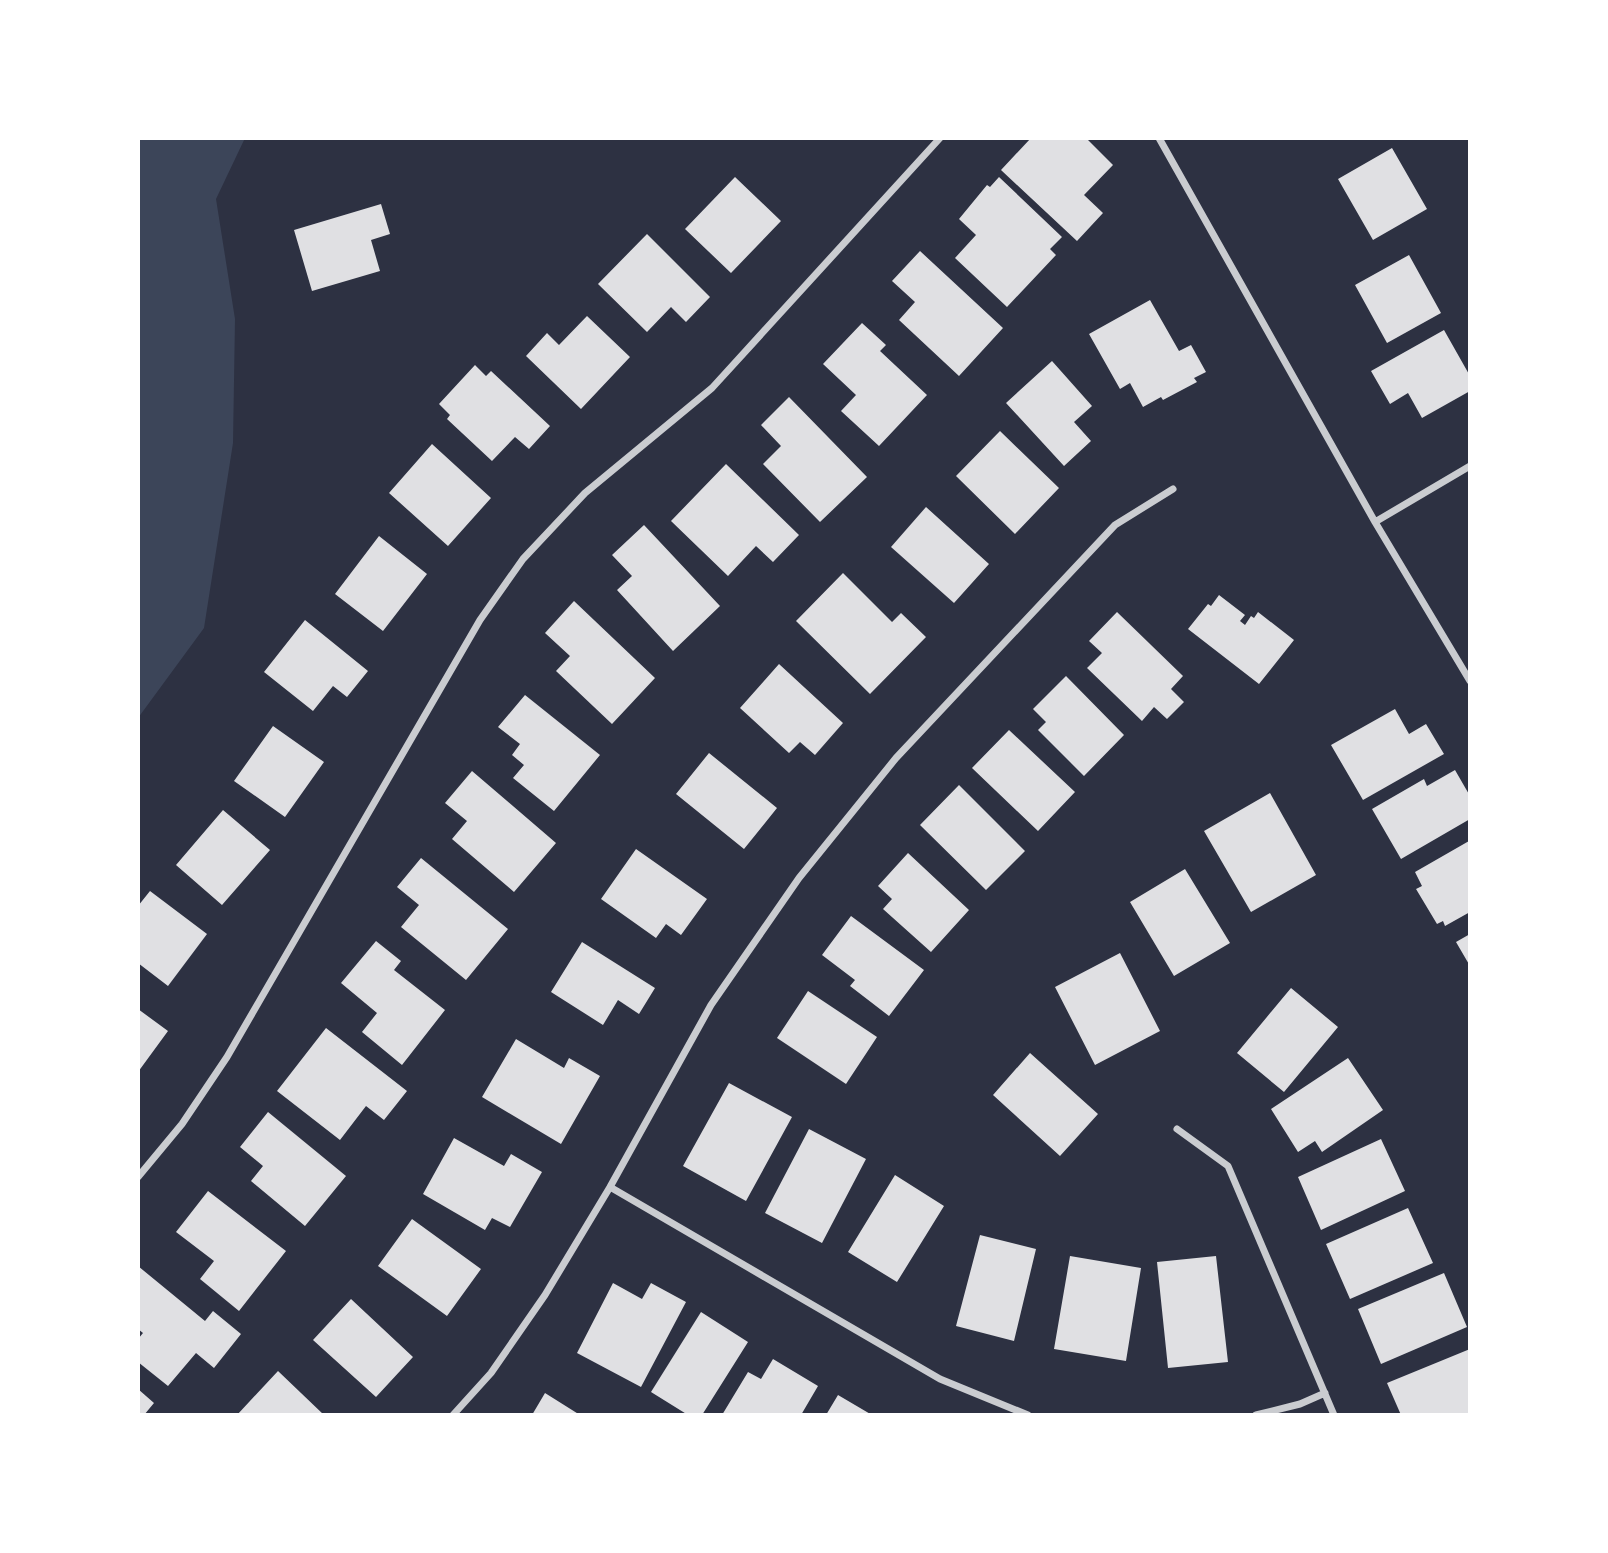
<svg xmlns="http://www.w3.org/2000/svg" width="1608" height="1553" font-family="Karla,sans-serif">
  <rect width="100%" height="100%" fill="#2d3142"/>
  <!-- green -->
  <path fill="#3c4559" d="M 138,138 L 245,138 L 216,199 L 235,319 L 233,443 L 204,628 L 138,718 Z"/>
  <!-- building -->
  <path fill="#e0e0e3" d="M 1031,138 L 1086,138 L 1113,165 L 1084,195 L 1103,213 L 1077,241 L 1001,170 Z
    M 1392,148 L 1427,209 L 1373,240 L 1338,179 Z
    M 735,177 L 781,221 L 731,273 L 685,229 Z
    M 999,177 L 1062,237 L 1050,249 L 1056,255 L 1007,307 L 955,258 L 976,235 L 959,219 L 987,185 L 990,187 Z
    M 381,204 L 390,234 L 371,240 L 380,271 L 312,291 L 294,230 Z
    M 647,234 L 710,297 L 686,322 L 671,307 L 647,332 L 598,284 Z
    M 920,251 L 1003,328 L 959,376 L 899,320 L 915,302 L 892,281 Z
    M 1409,255 L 1441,313 L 1387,343 L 1355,285 Z
    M 1150,300 L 1179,351 L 1191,345 L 1206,372 L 1194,378 L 1197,382 L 1163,400 L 1161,397 L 1143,407 L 1130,383 L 1120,389 L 1089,334 Z
    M 587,316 L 630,357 L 581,409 L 526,356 L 547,333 L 559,345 Z
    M 862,323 L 886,345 L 880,351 L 927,395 L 879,446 L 841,411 L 856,395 L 823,364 Z
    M 1444,330 L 1470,376 L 1470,391 L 1422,418 L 1408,393 L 1390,404 L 1371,371 Z
    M 1052,361 L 1092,406 L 1074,422 L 1091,441 L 1064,466 L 1006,403 Z
    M 475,365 L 486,376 L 491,371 L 550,426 L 529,449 L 515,437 L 492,461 L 447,419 L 450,415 L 439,404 Z
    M 789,397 L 867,477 L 820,522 L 763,464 L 781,446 L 761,425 Z
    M 1000,431 L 1059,488 L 1015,534 L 956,476 Z
    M 432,444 L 491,498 L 448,546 L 389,493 Z
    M 726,464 L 799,535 L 773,562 L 756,546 L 728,576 L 671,521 Z
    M 926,507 L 989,564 L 954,603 L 891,547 Z
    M 644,525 L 720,606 L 673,651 L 617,590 L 632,576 L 612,555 Z
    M 379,536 L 427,574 L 383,631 L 335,594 Z
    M 843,573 L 892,622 L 901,613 L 926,637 L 870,694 L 796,621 Z
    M 1219,595 L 1245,615 L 1240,621 L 1245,625 L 1251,616 L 1254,618 L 1258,612 L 1294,640 L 1259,684 L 1188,629 L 1208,604 L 1211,606 Z
    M 574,601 L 655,678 L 612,724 L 556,671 L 570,656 L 545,633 Z
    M 1117,612 L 1183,676 L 1171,689 L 1184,702 L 1167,719 L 1154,707 L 1142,721 L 1087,668 L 1102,653 L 1089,641 Z
    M 305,620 L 368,671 L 347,697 L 333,686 L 313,711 L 264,672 Z
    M 779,664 L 843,723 L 815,755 L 800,742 L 789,753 L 740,708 Z
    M 1066,676 L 1124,735 L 1084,776 L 1038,730 L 1046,722 L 1033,709 Z
    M 525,695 L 600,755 L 554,811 L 513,778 L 524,765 L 512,755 L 520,744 L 498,727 Z
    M 1395,709 L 1409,734 L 1426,724 L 1444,754 L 1363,800 L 1331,745 Z
    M 273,726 L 324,762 L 285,817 L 234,781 Z
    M 1009,730 L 1075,792 L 1038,831 L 972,768 Z
    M 709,753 L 777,808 L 744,849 L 676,794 Z
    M 1455,770 L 1470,796 L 1470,819 L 1401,859 L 1372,809 L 1424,779 L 1427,786 Z
    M 472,771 L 556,843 L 514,892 L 452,839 L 467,821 L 445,803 Z
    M 959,785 L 1025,851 L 986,890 L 920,825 Z
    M 1270,793 L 1316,875 L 1251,912 L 1204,831 Z
    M 223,810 L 270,850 L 222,905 L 176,865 Z
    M 1469,841 L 1470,912 L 1445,926 L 1443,921 L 1437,924 L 1416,889 L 1422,886 L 1415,872 Z
    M 636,849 L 707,899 L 681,935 L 666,924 L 656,938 L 601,899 Z
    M 908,853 L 969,910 L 931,952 L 883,909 L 892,899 L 878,886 Z
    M 421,858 L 508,929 L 466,980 L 401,927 L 419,905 L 397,887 Z
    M 1185,869 L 1230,943 L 1174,976 L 1130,902 Z
    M 150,891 L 207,934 L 168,986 L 138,963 L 138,906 Z
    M 851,916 L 924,970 L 889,1016 L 850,986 L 855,980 L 822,955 Z
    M 1470,934 L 1470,966 L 1456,942 Z
    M 376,941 L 401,961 L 394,970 L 445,1010 L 402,1065 L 362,1032 L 377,1013 L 341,983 Z
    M 582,942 L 655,988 L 639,1014 L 618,1000 L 603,1025 L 551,992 Z
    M 1120,953 L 1160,1031 L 1095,1065 L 1055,987 Z
    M 1291,988 L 1338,1027 L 1284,1092 L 1237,1053 Z
    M 808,991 L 877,1037 L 846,1084 L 777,1038 Z
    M 138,1009 L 168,1031 L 138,1072 Z
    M 326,1028 L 407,1091 L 384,1120 L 366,1106 L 340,1140 L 277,1091 Z
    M 516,1039 L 564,1068 L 569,1058 L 600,1076 L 561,1144 L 482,1097 Z
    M 1030,1053 L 1098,1114 L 1060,1156 L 993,1095 Z
    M 1348,1058 L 1383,1110 L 1322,1152 L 1315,1141 L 1298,1152 L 1271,1109 Z
    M 729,1083 L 792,1117 L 746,1201 L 683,1166 Z
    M 268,1112 L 346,1176 L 305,1226 L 251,1181 L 263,1166 L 240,1147 Z
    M 809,1129 L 866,1159 L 822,1243 L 765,1213 Z
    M 454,1138 L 504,1166 L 511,1154 L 542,1172 L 510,1227 L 492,1218 L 485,1230 L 423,1194 Z
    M 1381,1139 L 1405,1191 L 1321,1230 L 1298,1177 Z
    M 895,1175 L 944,1206 L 897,1282 L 848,1252 Z
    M 208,1191 L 286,1251 L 239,1311 L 200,1279 L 214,1261 L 176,1232 Z
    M 1408,1208 L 1433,1263 L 1350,1299 L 1326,1244 Z
    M 412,1219 L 481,1269 L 447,1316 L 378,1266 Z
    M 980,1235 L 1036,1249 L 1014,1341 L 956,1326 Z
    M 1070,1256 L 1141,1268 L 1126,1361 L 1054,1349 Z
    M 1216,1256 L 1228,1362 L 1168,1368 L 1157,1262 Z
    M 138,1266 L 205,1321 L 213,1311 L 241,1334 L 214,1368 L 196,1353 L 168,1386 L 138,1362 L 138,1339 L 143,1333 L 138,1329 Z
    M 1444,1273 L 1467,1327 L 1381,1364 L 1358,1309 Z
    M 613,1283 L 642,1299 L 651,1283 L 686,1302 L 641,1387 L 577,1353 Z
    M 351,1299 L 413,1357 L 376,1397 L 313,1340 Z
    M 701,1312 L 748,1342 L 702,1415 L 688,1415 L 651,1392 Z
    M 1470,1349 L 1470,1415 L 1401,1415 L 1387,1383 Z
    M 773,1359 L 818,1386 L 801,1415 L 722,1415 L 748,1372 L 761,1379 Z
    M 278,1371 L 324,1415 L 237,1415 Z
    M 138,1389 L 154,1403 L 144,1415 L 138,1415 Z
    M 545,1393 L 580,1415 L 532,1415 Z
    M 838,1395 L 872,1415 L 826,1415 Z"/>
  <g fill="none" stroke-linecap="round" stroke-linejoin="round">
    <!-- minor -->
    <path stroke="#caccd0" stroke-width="7" d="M 1159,138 L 1375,522 L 1470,681
      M 1375,522 L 1470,466
      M 1177,1129 L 1228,1166 L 1334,1415
      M 138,1177 L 182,1124 L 227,1057 L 480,620 L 523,559 L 585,493 L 712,388 L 940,138
      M 610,1187 L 940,1379 L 1028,1415
      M 453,1415 L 491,1373 L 545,1295 L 610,1187 L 711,1005 L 799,878 L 896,758 L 1115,525 L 1173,489
      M 1256,1415 L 1300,1404 L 1325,1393"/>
  </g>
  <!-- border -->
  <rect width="1608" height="1553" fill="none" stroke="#ffffff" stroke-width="280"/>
</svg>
